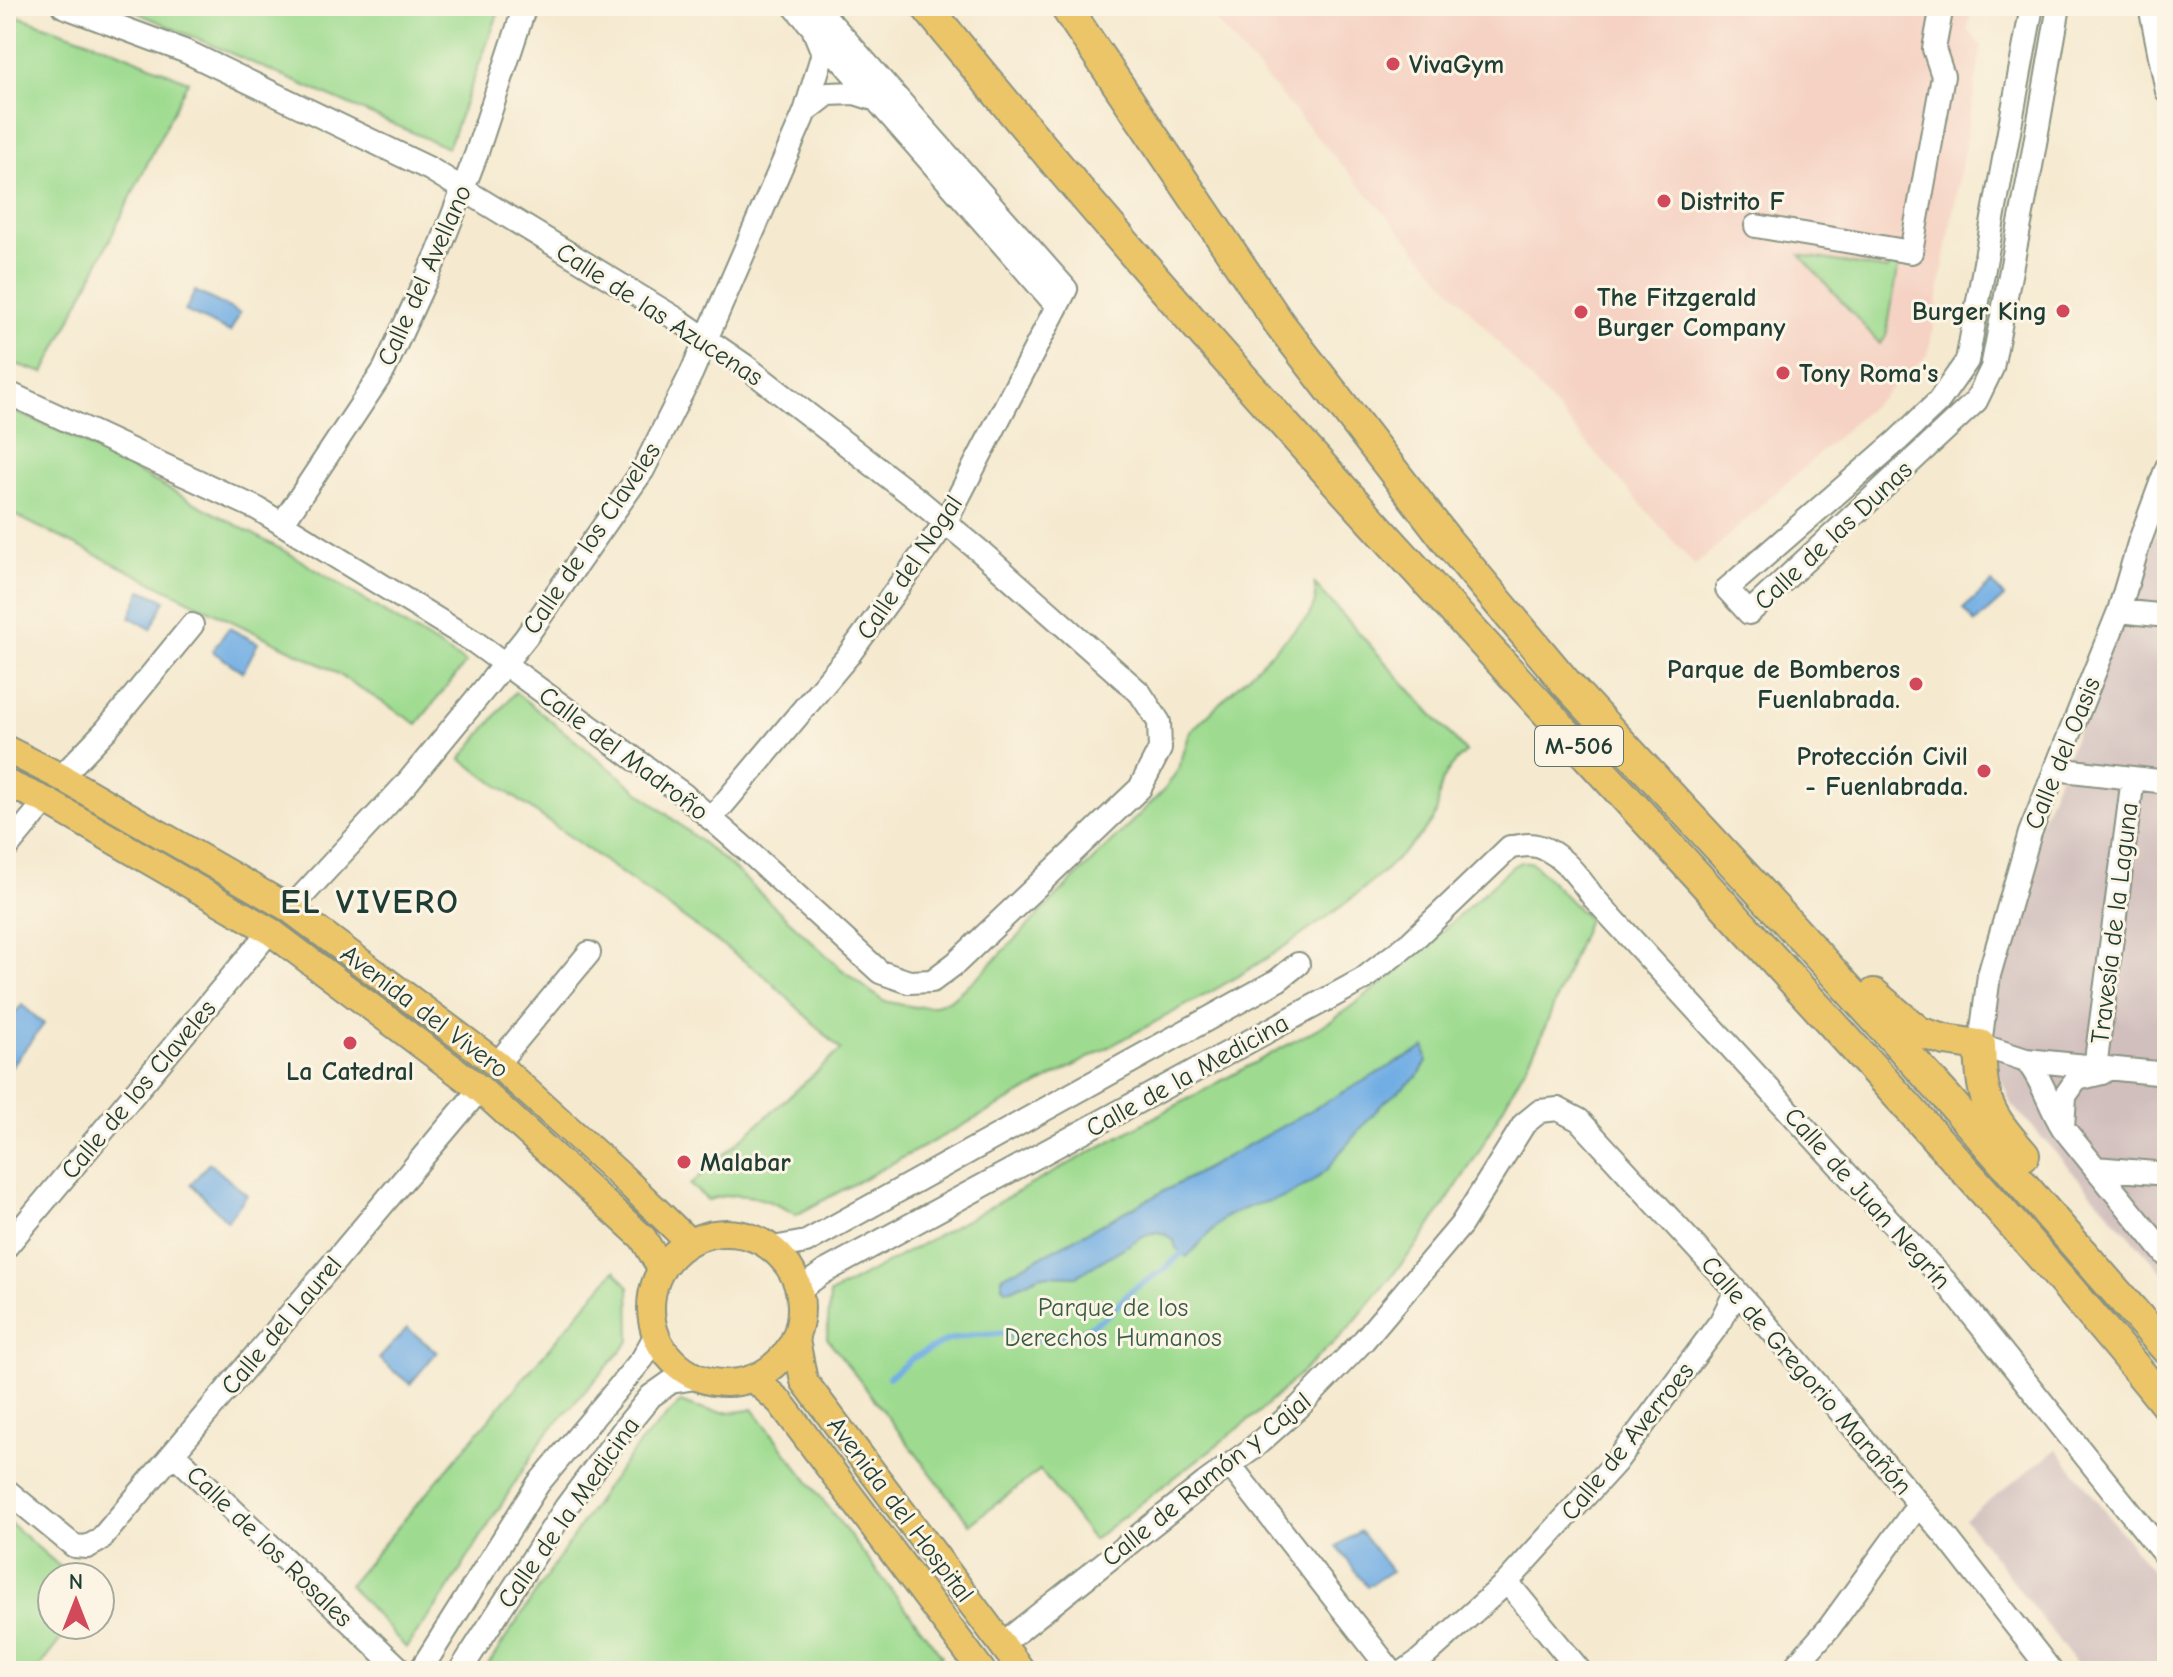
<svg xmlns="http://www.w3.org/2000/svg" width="2173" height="1677" font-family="'Comic Neue',sans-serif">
  <rect width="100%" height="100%" fill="#fcf5e5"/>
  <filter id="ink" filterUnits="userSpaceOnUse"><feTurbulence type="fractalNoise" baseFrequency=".0125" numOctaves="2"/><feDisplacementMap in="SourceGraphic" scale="16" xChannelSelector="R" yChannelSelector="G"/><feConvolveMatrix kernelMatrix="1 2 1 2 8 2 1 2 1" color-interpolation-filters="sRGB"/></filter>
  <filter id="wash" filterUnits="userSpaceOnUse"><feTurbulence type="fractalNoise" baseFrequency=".006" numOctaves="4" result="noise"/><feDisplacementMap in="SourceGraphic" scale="32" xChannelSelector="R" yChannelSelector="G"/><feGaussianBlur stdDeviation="1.8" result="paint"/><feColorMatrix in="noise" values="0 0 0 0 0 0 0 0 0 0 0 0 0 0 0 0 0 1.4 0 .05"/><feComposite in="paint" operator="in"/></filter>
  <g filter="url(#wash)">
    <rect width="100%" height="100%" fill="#f5e9cf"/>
    <!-- built -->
    <path fill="#f5d2c3" d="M 1202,6 L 1972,6 L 1968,30 L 1982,47 L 1928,355 L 1695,566 Z"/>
    <!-- industrial -->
    <path fill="#d1bfbd" d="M 2167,504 L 2167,1277 L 2011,1103 L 1969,1003 Z
      M 2057,1449 L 2167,1591 L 2167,1671 L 2082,1671 L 1965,1519 Z"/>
    <!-- green -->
    <path fill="#9edb90" stroke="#5e8c62" stroke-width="2" d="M 122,6 L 501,6 L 448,148 Z
      M 6,12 L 110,48 L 188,81 L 44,373 L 6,361 Z
      M 1800,255 L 1888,270 L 1891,258 L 1896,259 L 1899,263 L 1886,337 L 1880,344 Z
      M 6,408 L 63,432 L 292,555 L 466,663 L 417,724 L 328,668 L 6,511 Z
      M 1314,583 L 1466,752 C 1457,760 1448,769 1443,780 C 1436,796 1441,812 1429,826 C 1367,895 1291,945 1211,992 L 796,1215 C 768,1198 740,1189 708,1200 L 690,1185 L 841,1050 L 765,976 L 461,759 L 515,692 L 731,866 L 840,968 L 883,1001 L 915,1007 L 932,1006 L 950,1000 L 981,974 L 1072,881 L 1165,789 L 1179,768 L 1190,732 L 1309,616 C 1315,604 1318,596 1314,583 Z
      M 1521,862 L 1529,862 L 1535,865 L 1588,919 L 1540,1040 L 1477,1155 L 1422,1239 L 1349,1328 L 1257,1414 L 1093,1540 L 1040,1470 L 970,1524 L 827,1338 L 830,1294 L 1333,1020 L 1397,972 L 1513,866 Z
      M 615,1270 L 629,1287 L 630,1341 L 543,1438 L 444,1596 L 406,1648 L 349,1585 Z
      M 681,1402 C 702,1412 731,1415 753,1409 L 942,1656 L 922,1671 L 484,1671 L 606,1487 L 641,1442 Z
      M 6,1520 L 72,1577 L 52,1577 L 52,1625 L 72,1625 L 36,1671 L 6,1671 Z"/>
    <!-- water -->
    <path fill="#72aee4" stroke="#48768c" stroke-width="2" d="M 195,291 L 240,313 L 230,332 L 185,311 Z
      M 1992,583 L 2004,597 L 1975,623 L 1963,609 Z
      M 141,590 L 165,600 L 151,629 L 130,617 Z
      M 229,628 L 258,643 L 243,672 L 212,651 Z
      M 22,1005 L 44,1024 L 11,1067 L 6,1063 L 6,1023 Z
      M 1425,1047 L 1427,1062 L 1418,1076 L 1381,1105 L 1337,1156 L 1328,1169 L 1309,1184 L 1285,1197 L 1251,1206 L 1225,1217 L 1187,1257 L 1176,1248 L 1174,1241 L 1167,1235 L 1158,1232 L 1145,1235 L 1077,1276 L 1041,1275 L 1012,1289 L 1005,1289 L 1002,1286 L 1002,1277 L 1196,1174 Z
      M 209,1163 L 247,1195 L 227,1221 L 191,1184 Z
      M 407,1328 L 437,1352 L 410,1384 L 379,1359 Z
      M 1360,1531 L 1391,1571 L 1367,1587 L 1337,1546 Z"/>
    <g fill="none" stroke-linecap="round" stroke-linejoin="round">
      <!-- stream -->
      <path stroke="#72aee4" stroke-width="6" d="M 889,1377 L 913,1358 L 948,1340 L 973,1335 L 998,1333 L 1033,1340 L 1080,1333 L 1108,1315 L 1132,1290 L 1165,1269 L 1182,1253"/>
    </g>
  </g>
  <g filter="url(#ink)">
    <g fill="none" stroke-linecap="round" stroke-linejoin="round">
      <!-- minor casing -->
      <g stroke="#8a9382" stroke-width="26">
        <path id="minor" d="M 794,6 L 1057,306
          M 2032,6 L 1967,361 L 1938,402 L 1898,440 L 1727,589 L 1749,613 L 1976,401 L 1992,368 L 2030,172 L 2059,6
          M 2150,6 L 2167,91
          M 814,31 L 823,53 L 805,112 L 828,94 L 855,93 L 877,100
          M 1756,226 L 1911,252 L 1943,76 L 1934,49 L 1942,6
          M 6,392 L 258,509 L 476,643 L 684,795 L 748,851 L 880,972 L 909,982 L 932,981 L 956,963 L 1140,788 L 1160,749 L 1159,722 L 1140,693 L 981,552 L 917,499 L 744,365 L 680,321 L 430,169 L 187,52 L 63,6
          M 2167,467 L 2139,543 L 2119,611 L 2030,833 L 1989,975 L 1980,1045 L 2026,1060 L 2167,1074
          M 282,524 L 384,370 L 438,253 L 451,220 L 476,155 L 525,6
          M 2119,611 L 2167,616
          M 2055,769 L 2167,782
          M 61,777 L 107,729 L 192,625
          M 711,819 L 848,656 L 945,523 L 1066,289 L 816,6
          M 6,849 L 46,801
          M 290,909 L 407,783 L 486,687 L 526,637 L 643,470 L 691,374 L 805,112
          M 2026,1060 C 2043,1080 2049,1106 2063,1128 L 2167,1256
          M 497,1064 L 589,953
          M 2095,1068 L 2133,778
          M 2063,1128 L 2065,1096 L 2077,1079 L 2102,1073
          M 2095,1168 L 2167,1174
          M 6,1247 L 270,931
          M 773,1248 L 806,1242 L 1278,980 L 1298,964
          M 800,1289 L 824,1272 L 1362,980 L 1411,942 L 1510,847 C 1516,847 1523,845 1529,845 C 1557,846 1578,876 1593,897 L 1945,1281 L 2167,1558
          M 174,1454 L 402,1671
          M 1230,1465 L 1391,1671
          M 6,1490 L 74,1546 L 87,1547 L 100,1540 L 480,1089
          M 1507,1582 L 1580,1671
          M 1002,1644 L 1205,1483 L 1252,1449 L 1299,1407 L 1364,1340 L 1461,1225 L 1524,1124 L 1540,1111 L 1558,1109 L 1579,1120 L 1760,1317 L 1945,1535 L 2051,1671
          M 420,1671 L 538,1484 L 643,1358 L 655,1336
          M 460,1671 L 566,1507 L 624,1429 L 651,1396 L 671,1382 L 695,1378
          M 1405,1671 L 1419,1661 L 1507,1582 L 1616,1462 L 1721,1321 L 1736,1291
          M 1791,1671 L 1829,1628 L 1919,1504"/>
      </g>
      <!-- major casing -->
      <g stroke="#8a9382" stroke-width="30">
        <path id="major" d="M 6,749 L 61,777 L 290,909 L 497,1064 L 623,1178 L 689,1242
          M 6,783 L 46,801 L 270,931 L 480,1089 L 643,1238 L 661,1268
          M651 1308a75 75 0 1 1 150 0a75 75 0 1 1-150 0Z
          M 796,1340 L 804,1381 L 1022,1671
          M 754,1379 L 780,1402 L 982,1671"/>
      </g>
      <!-- highway casing -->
      <g stroke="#8a9382" stroke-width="34">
        <path id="highway" d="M 926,6 C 1188,331 1476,633 1757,941 C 1896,1094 2037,1245 2167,1406
          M 1065,6 L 1279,323 L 1448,542 L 1566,683 L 1781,915 L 1948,1099 L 2167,1350
          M 1874,994 L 1919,1032 L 1945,1040 L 1980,1045 C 1982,1101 1986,1112 2024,1155"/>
      </g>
      <!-- minor -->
      <use href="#minor" stroke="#fff" stroke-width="22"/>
      <!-- major -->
      <use href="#major" stroke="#edc569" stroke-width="26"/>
      <!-- highway -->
      <use href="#highway" stroke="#edc569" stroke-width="30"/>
    </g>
  </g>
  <!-- markers -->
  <g fill="#d1495b" stroke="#fcf5e5" stroke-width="3">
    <circle cx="1393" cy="64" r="8"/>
    <circle cx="1664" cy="201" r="8"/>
    <circle cx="2063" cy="311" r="8"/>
    <circle cx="1581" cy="312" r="8"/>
    <circle cx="1783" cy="373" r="8"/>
    <circle cx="1916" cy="684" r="8"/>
    <circle cx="1984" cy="771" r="8"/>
    <circle cx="350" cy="1043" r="8"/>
    <circle cx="684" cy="1162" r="8"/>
  </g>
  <g text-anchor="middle" stroke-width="6" stroke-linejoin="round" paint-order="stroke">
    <!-- shield labels -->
    <rect fill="#fcf5e5" stroke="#617469" stroke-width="2" x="1535" y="726" width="88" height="40" rx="6"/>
    <g font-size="24" font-weight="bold" fill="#1f3d34">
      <text x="1579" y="754">M-506</text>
    </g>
    <!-- poi labels -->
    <g font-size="26" font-weight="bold" fill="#1f3d34" stroke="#fcf5e5" text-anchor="start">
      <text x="1409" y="73">VivaGym</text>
      <text x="1680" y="210">Distrito F</text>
      <text x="1597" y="306">The Fitzgerald<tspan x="1597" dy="30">Burger Company</tspan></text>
      <text x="2047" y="320" text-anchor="end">Burger King</text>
      <text x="1799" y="382">Tony Roma's</text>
      <text x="1900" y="678" text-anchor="end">Parque de Bomberos<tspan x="1900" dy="30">Fuenlabrada.</tspan></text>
      <text x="1968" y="765" text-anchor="end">Protección Civil<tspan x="1968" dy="30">- Fuenlabrada.</tspan></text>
      <text x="350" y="1080" text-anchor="middle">La Catedral</text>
      <text x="700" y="1171">Malabar</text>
    </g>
    <!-- street labels -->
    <g font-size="26" fill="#1f3d34" stroke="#fcf5e5">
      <text transform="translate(424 275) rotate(-66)" y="9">Calle del Avellano</text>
      <text transform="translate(660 314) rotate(33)" y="9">Calle de las Azucenas</text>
      <text transform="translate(1833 535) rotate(-43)" y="9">Calle de las Dunas</text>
      <text transform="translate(591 538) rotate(-56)" y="9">Calle de los Claveles</text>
      <text transform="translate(909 567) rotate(-56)" y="9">Calle del Nogal</text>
      <text transform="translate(624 753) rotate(37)" y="9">Calle del Madroño</text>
      <text transform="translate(2062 753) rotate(-68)" y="9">Calle del Oasis</text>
      <text transform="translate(2114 923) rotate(-83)" y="9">Travesía de la Laguna</text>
      <text transform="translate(425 1011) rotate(37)" y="9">Avenida del Vivero</text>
      <text transform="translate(1187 1075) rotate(-29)" y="9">Calle de la Medicina</text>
      <text transform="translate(138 1089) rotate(-50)" y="9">Calle de los Claveles</text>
      <text transform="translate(1868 1198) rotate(48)" y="9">Calle de Juan Negrín</text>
      <text transform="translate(281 1325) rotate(-50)" y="9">Calle del Laurel</text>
      <text transform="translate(1807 1375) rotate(49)" y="9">Calle de Gregorio Marañón</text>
      <text transform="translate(1627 1441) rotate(-51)" y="9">Calle de Averroes</text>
      <text transform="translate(1206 1479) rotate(-39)" y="9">Calle de Ramón y Cajal</text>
      <text transform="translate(901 1509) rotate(53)" y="9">Avenida del Hospital</text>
      <text transform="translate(568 1512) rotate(-55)" y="9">Calle de la Medicina</text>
      <text transform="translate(270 1546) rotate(44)" y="9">Calle de los Rosales</text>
    </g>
    <!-- park labels -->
    <g font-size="26" fill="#385d46" stroke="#fcf5e5">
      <text x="1113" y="1316">Parque de los<tspan x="1113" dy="30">Derechos Humanos</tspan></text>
    </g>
    <!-- district labels -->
    <g font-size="34" font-weight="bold" letter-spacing="2" fill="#1f3d34" stroke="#fcf5e5">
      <text x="370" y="913">EL VIVERO</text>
    </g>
  </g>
  <!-- margin -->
  <rect width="2173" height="1677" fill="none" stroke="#fcf5e5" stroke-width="32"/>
  <!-- north arrow -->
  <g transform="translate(76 1601)"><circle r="38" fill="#fcf5e5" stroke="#a4ab9e" stroke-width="2"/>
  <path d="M0-6L14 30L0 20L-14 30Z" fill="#d1495b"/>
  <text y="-12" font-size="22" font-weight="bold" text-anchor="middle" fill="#1f3d34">N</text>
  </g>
</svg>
